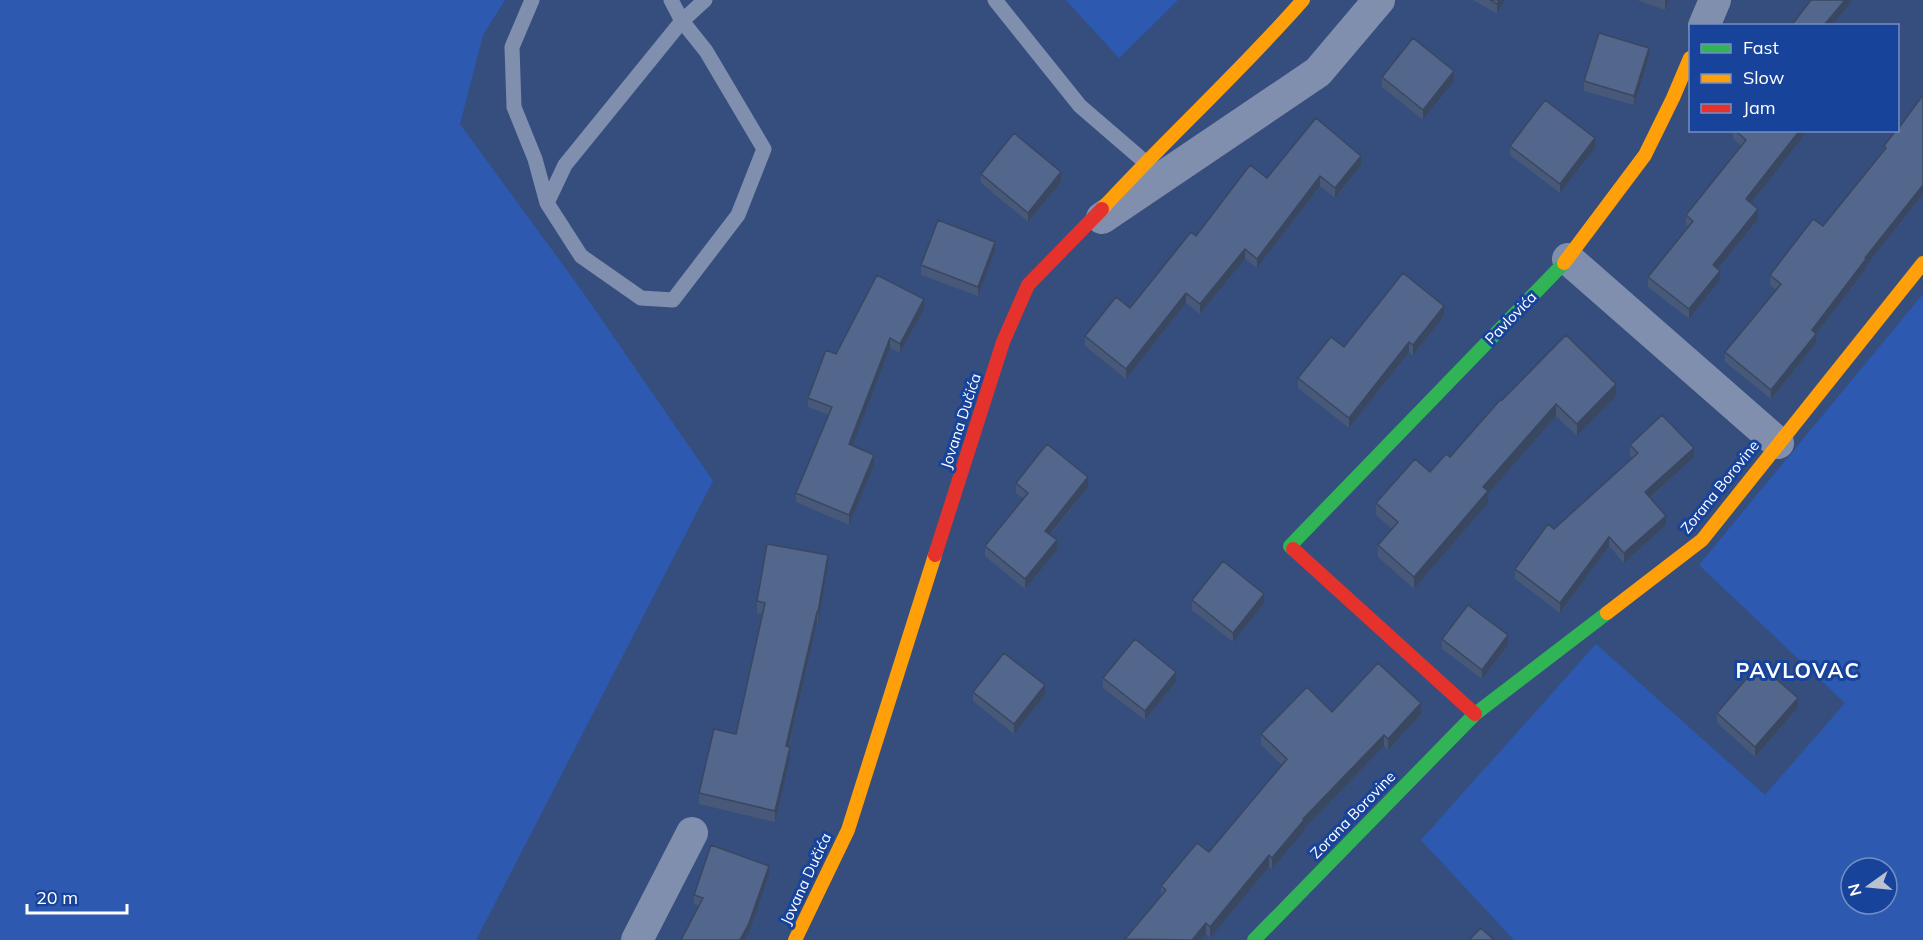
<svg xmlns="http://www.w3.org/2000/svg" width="1923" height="940" font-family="Mulish,sans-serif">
  <rect width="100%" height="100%" fill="#364e7d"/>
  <!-- green -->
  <path fill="#2d5ab0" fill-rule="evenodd" d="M 0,0 L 505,0 L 483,35 L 460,124 L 582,291 L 713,481 L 476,940 L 0,940 Z
    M 1066,0 L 1178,0 L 1119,58 Z
    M 1923,294 L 1923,940 L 1514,940 L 1421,840 L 1596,644 L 1765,795 L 1845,703 L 1699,565 ZM 1851,868 L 1887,868 L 1887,904 L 1851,904 Z"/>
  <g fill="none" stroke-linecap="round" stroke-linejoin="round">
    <!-- lane -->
    <path stroke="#818faf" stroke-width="15" d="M 532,0 L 512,47 L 514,107 L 535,159 L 547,203
      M 671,0 L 682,21 L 706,51 L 764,149 L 738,215 L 673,300 L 641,298 L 581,256 L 547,203 L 565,165 L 682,21 L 705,0
      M 995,0 L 1080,106 L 1145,162"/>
    <!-- street -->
    <path stroke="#818faf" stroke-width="32" d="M 1704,26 L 1715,0
      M 1102,218 L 1318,72 L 1379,0
      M 1568,259 L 1778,443
      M 637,940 L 692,833"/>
    <!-- fast -->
    <path stroke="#30b455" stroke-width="14" d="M 1293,549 L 1290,546 L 1564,263
      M 1254,940 L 1475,714 L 1607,613"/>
    <!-- slow -->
    <path stroke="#ff9f0a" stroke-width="14" d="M 1102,209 C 1167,138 1239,73 1303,0
      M 1564,263 L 1645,155 L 1673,98 L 1690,58
      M 1607,613 L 1702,540 L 1923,263
      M 795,940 L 848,830 L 935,555"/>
    <!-- jam -->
    <path stroke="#e5322d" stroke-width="14" d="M 1293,549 L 1475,714
      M 935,555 L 1003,342 L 1028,285 L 1102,209"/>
  </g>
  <!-- wall -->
  <path fill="#475878" d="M 1473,0 L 1505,0 L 1497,14 Z
    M 1637,0 L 1669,0 L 1665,10 Z
    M 1649,57 L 1634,105 L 1584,91 L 1584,81 Z
    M 1382,77 L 1454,81 L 1423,120 L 1382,87 Z
    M 1923,95 L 1923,194 L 1866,266 L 1866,269 L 1816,334 L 1816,343 L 1771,399 L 1725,362 L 1725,352 L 1776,290 L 1770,285 L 1770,275 L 1823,226 L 1884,150 L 1884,146 Z
    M 1733,130 L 1806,130 L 1806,133 L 1750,203 L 1758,219 L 1718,269 L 1720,280 L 1689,319 L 1648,287 L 1648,277 L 1688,226 L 1686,225 L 1686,215 L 1741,146 L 1733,139 Z
    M 1510,146 L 1595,148 L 1560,193 L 1510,155 Z
    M 1361,165 L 1335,198 L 1320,186 L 1257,268 L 1245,259 L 1200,314 L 1186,303 L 1126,379 L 1085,346 L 1085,336 L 1130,308 L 1196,236 L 1267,178 Z
    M 981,174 L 1061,182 L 1028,222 L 981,183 Z
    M 995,251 L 978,296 L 921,275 L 921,265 Z
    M 924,309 L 900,353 L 890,348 L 852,445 L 874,465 L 849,525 L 796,502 L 796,493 L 829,415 L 808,407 L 808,398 L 836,354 Z
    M 1444,316 L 1413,355 L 1409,352 L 1349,428 L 1298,388 L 1298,378 L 1344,347 Z
    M 1616,396 L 1577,436 L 1556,416 L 1488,494 L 1488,503 L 1414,589 L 1378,557 L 1378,545 L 1392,529 L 1376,515 L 1376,503 L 1430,472 L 1450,457 L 1502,400 Z
    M 1630,445 L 1694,457 L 1650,498 L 1666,525 L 1624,563 L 1609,546 L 1560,613 L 1515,579 L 1515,569 L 1554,529 L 1633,458 L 1630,455 Z
    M 1016,483 L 1088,487 L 1050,535 L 1057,550 L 1025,589 L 985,556 L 985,546 L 1023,498 L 1016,493 Z
    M 828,566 L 818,624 L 817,623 L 789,747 L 790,759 L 775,822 L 699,804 L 699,793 L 736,734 L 763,614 L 757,613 L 757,601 Z
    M 1192,600 L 1264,604 L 1233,642 L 1192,610 Z
    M 1442,639 L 1508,645 L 1482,679 L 1442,649 Z
    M 1103,678 L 1176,682 L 1145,720 L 1103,688 Z
    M 973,692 L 1045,695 L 1014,734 L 973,701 Z
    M 1798,707 L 1755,757 L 1717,723 L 1717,713 Z
    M 1332,712 L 1421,714 L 1388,750 L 1384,746 L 1304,829 L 1304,831 L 1272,869 L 1269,867 L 1210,938 L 1206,934 L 1201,940 L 1125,940 L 1161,895 L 1161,886 L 1209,852 L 1282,765 L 1261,745 L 1261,734 Z
    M 769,876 L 749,933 L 745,940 L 681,940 L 699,906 L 694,904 L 694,895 Z"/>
  <!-- shaded-wall -->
  <path fill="#3a4761" d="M 1499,0 L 1505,0 L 1497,14 L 1497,4 Z
    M 1665,0 L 1669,0 L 1665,10 Z
    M 1845,0 L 1852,0 L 1832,26 L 1825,26 Z
    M 1649,48 L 1649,57 L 1634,105 L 1634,96 Z
    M 1454,71 L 1454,81 L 1423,120 L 1423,110 Z
    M 1800,130 L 1806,130 L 1806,133 L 1746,209 L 1746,199 Z
    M 1595,138 L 1595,148 L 1560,193 L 1560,184 Z
    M 1361,156 L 1361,165 L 1335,198 L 1335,188 Z
    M 1061,172 L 1061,182 L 1028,222 L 1028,213 Z
    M 1320,176 L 1320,186 L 1257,268 L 1257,259 Z
    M 1923,185 L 1923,194 L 1866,266 L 1866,269 L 1816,334 L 1816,343 L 1771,399 L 1771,390 L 1812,330 L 1865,258 Z
    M 1758,209 L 1758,219 L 1713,275 L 1713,265 Z
    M 995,242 L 995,251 L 978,296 L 978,287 Z
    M 1245,249 L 1245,259 L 1200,314 L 1200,304 Z
    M 1720,271 L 1720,280 L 1689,319 L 1689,309 Z
    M 1186,293 L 1186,303 L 1126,379 L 1126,369 Z
    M 924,299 L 924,309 L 900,353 L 900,344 Z
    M 1444,306 L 1444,316 L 1413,355 L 1413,345 Z
    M 890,338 L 890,348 L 849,454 L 849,444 Z
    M 1409,342 L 1409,352 L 1349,428 L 1349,418 Z
    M 1616,384 L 1616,396 L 1577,436 L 1577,424 Z
    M 1556,404 L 1556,416 L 1488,494 L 1488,503 L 1414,589 L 1414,577 L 1483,487 Z
    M 1694,448 L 1694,457 L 1645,502 L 1645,492 Z
    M 874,455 L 874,465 L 849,525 L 849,515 Z
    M 1088,477 L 1088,487 L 1045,540 L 1045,531 Z
    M 1666,516 L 1666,525 L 1624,563 L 1624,553 Z
    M 1609,537 L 1609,546 L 1560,613 L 1560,603 Z
    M 1057,540 L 1057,550 L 1025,589 L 1025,579 Z
    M 828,555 L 828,566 L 818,624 L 818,612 Z
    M 1264,594 L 1264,604 L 1233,642 L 1233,633 Z
    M 817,612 L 817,623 L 786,758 L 786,746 Z
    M 1508,635 L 1508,645 L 1482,679 L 1482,670 Z
    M 1176,672 L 1176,682 L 1145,720 L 1145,711 Z
    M 1045,685 L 1045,695 L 1014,734 L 1014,724 Z
    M 1798,698 L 1798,707 L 1755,757 L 1755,747 Z
    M 1421,703 L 1421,714 L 1388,750 L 1388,739 Z
    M 1384,735 L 1384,746 L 1304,829 L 1304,831 L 1272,869 L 1272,858 L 1303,819 Z
    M 790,747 L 790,759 L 775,822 L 775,811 Z
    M 1269,855 L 1269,867 L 1210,938 L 1210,927 Z
    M 769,866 L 769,876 L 749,933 L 745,940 L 740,940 Z
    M 1206,923 L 1206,934 L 1201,940 L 1192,940 Z"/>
  <!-- building -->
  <path fill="#53668b" stroke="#3a4761" stroke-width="1.5" d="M 1490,0 L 1499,0 L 1497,4 Z
    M 1811,0 L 1845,0 L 1825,24 L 1827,26 L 1791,26 Z
    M 1599,33 L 1649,48 L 1634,96 L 1584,81 Z
    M 1413,38 L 1454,71 L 1423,110 L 1382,77 Z
    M 1923,95 L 1923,185 L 1865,258 L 1866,259 L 1812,330 L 1816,334 L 1771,390 L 1725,352 L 1781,284 L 1770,275 L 1813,219 L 1823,226 L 1886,148 L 1884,146 L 1896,130 L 1898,130 L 1898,129 Z
    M 1545,100 L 1595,138 L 1560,184 L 1510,146 Z
    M 1316,118 L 1361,156 L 1335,188 L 1320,176 L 1257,259 L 1245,249 L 1200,304 L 1186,293 L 1126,369 L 1085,336 L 1116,297 L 1130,308 L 1191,232 L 1196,236 L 1250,165 L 1267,178 Z
    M 1735,130 L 1800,130 L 1746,199 L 1758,209 L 1713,265 L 1720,271 L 1689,309 L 1648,277 L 1693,221 L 1686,215 L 1746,140 Z
    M 1014,133 L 1061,172 L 1028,213 L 981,174 Z
    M 938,220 L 995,242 L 978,287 L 921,265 Z
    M 1403,273 L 1444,306 L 1413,345 L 1409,342 L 1349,418 L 1298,378 L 1331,337 L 1344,347 Z
    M 877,275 L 924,299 L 900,344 L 890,338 L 849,444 L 874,455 L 849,515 L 796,493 L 832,407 L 808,398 L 826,350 L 836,354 Z
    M 1566,335 L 1616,384 L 1577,424 L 1556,404 L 1483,487 L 1488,491 L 1414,577 L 1378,545 L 1398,522 L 1376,503 L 1415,459 L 1430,472 L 1446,454 L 1450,457 L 1501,399 L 1502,400 Z
    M 1662,415 L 1694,448 L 1645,492 L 1666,516 L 1624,553 L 1609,537 L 1560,603 L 1515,569 L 1548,524 L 1554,529 L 1638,453 L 1630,445 Z
    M 1047,444 L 1088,477 L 1045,531 L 1057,540 L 1025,579 L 985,546 L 1028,493 L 1016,483 Z
    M 767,544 L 828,555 L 818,612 L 817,612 L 786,746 L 790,747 L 775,811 L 699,793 L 714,729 L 736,734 L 765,603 L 757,601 Z
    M 1223,561 L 1264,594 L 1233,633 L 1192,600 Z
    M 1468,605 L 1508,635 L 1482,670 L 1442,639 Z
    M 1135,639 L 1176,672 L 1145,711 L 1103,678 Z
    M 1004,653 L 1045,685 L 1014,724 L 973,692 Z
    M 1378,663 L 1421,703 L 1388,739 L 1384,735 L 1303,819 L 1304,820 L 1272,858 L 1269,855 L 1210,927 L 1206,923 L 1192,940 L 1125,939 L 1166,890 L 1161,886 L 1197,843 L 1209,852 L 1287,759 L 1261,734 L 1307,687 L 1332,712 Z
    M 1759,664 L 1798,698 L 1755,747 L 1717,713 Z
    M 711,845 L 769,866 L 749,923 L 740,940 L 681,940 L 703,898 L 694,895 Z
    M 1481,928 L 1494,940 L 1469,940 Z"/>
  <g text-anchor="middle" stroke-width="6" stroke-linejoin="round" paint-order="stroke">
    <!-- street labels -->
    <g font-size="15" fill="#fff" stroke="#18439b">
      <text transform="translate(1511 318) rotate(-46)" y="5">Pavlovića</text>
      <text transform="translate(961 421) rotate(-72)" y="5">Jovana Dučića</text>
      <text transform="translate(1720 487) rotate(-51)" y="5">Zorana Borovine</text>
      <text transform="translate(1353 815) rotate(-46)" y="5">Zorana Borovine</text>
      <text transform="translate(806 879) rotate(-65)" y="5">Jovana Dučića</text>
    </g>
    <!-- district labels -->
    <g font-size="21" font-weight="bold" letter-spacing="1.5" fill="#fff" stroke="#18439b">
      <text x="1798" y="678">PAVLOVAC</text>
    </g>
  </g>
  <!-- legend -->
  <rect x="1689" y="24" width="210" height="108" fill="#18439b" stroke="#748ec3" stroke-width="1.5"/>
  <rect x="1701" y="44" width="30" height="9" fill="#30b455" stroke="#748ec3" stroke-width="1.5"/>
  <text x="1743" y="54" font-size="18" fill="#ffffff">Fast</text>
  <rect x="1701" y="74" width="30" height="9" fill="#ff9f0a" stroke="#748ec3" stroke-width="1.5"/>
  <text x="1743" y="84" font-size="18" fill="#ffffff">Slow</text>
  <rect x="1701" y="104" width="30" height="9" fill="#e5322d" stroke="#748ec3" stroke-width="1.5"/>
  <text x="1743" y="114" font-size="18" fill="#ffffff">Jam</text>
  <!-- north arrow -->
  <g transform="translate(1869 886) rotate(255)"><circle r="28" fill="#18439b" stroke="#748ec3" stroke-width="1.5"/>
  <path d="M0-4.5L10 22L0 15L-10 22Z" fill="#b9c1d2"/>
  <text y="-9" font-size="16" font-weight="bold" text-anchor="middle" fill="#ffffff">N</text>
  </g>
  <!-- scale -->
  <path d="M27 904v9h100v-9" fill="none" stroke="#ffffff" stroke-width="3"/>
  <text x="36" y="904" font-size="18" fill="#ffffff" stroke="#18439b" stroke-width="4.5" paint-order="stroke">20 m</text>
</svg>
